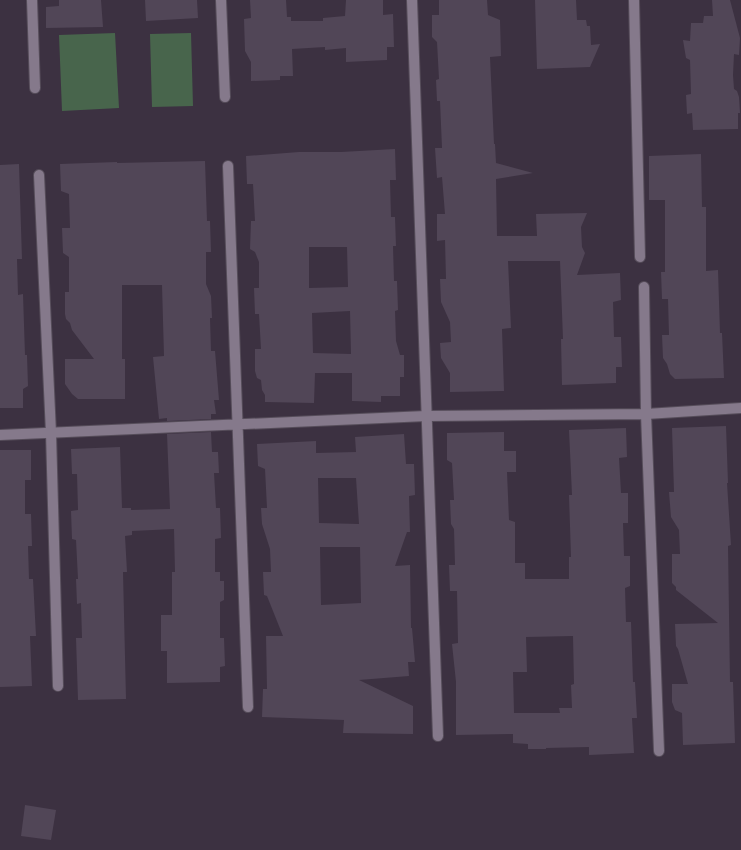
<svg xmlns="http://www.w3.org/2000/svg" width="741" height="850" font-family="'Noto Serif',serif">
  <rect width="100%" height="100%" fill="#3c3141"/>
  <!-- green -->
  <path fill="#48654c" d="M 115,33 L 119,108 L 62,111 L 59,35 Z
    M 191,33 L 193,106 L 152,107 L 150,34 Z"/>
  <!-- building -->
  <path fill="#514657" fill-rule="evenodd" d="M 59,0 L 101,0 L 103,27 L 46,28 L 46,7 L 59,6 Z
    M 145,0 L 197,0 L 198,18 L 146,21 Z
    M 250,0 L 286,0 L 287,17 L 291,17 L 291,21 L 323,21 L 323,18 L 345,16 L 346,0 L 383,0 L 383,15 L 393,14 L 394,47 L 387,47 L 387,60 L 346,62 L 346,48 L 325,50 L 325,47 L 292,49 L 293,76 L 280,76 L 280,80 L 251,81 L 251,62 L 245,51 L 244,19 L 251,18 Z
    M 439,0 L 487,0 L 488,15 L 500,20 L 501,56 L 490,57 L 494,144 L 495,144 L 496,163 L 533,173 L 496,179 L 497,236 L 537,236 L 536,214 L 587,213 L 581,227 L 582,247 L 585,253 L 577,275 L 620,273 L 621,300 L 613,302 L 614,337 L 621,337 L 622,367 L 616,367 L 616,383 L 562,385 L 561,339 L 563,339 L 560,261 L 508,261 L 511,328 L 502,329 L 504,391 L 450,392 L 450,373 L 441,358 L 440,343 L 451,342 L 450,322 L 441,302 L 440,279 L 446,279 L 445,240 L 437,241 L 437,214 L 445,214 L 442,177 L 437,178 L 435,148 L 442,148 L 440,101 L 437,101 L 436,80 L 439,79 L 437,42 L 432,37 L 432,15 L 439,15 Z
    M 535,0 L 576,0 L 577,20 L 586,20 L 587,26 L 590,26 L 591,45 L 600,44 L 590,67 L 537,69 Z
    M 712,0 L 730,0 L 740,38 L 739,55 L 734,54 L 733,75 L 734,89 L 737,91 L 739,97 L 740,113 L 738,113 L 738,129 L 693,130 L 692,113 L 687,114 L 686,95 L 691,94 L 690,60 L 686,58 L 683,40 L 690,41 L 691,23 L 703,23 L 704,16 L 713,16 Z
    M 395,149 L 396,180 L 390,180 L 391,217 L 395,217 L 396,246 L 393,246 L 394,281 L 397,281 L 398,310 L 395,311 L 396,341 L 400,355 L 404,355 L 404,377 L 400,377 L 400,396 L 381,396 L 381,402 L 352,401 L 352,373 L 315,373 L 314,403 L 265,402 L 265,395 L 262,390 L 261,380 L 257,378 L 255,371 L 255,349 L 261,349 L 259,314 L 255,314 L 254,288 L 259,288 L 259,262 L 255,252 L 250,249 L 251,221 L 255,221 L 253,184 L 247,184 L 246,156 L 299,152 L 341,152 ZM 309,247 L 347,247 L 348,287 L 309,288 ZM 350,311 L 351,354 L 313,353 L 312,313 Z
    M 701,154 L 702,207 L 706,207 L 706,271 L 718,270 L 720,333 L 722,333 L 724,378 L 675,379 L 670,374 L 667,364 L 663,358 L 662,335 L 669,335 L 668,299 L 662,299 L 661,272 L 665,272 L 665,200 L 649,200 L 649,156 Z
    M 205,161 L 207,221 L 210,221 L 211,252 L 206,252 L 206,284 L 211,296 L 212,318 L 210,318 L 211,351 L 215,351 L 219,400 L 214,400 L 216,414 L 211,414 L 211,419 L 167,421 L 167,418 L 159,419 L 153,357 L 164,356 L 162,285 L 122,285 L 122,359 L 125,359 L 125,399 L 78,399 L 72,394 L 65,384 L 65,359 L 94,359 L 72,330 L 70,323 L 66,319 L 65,314 L 65,292 L 69,292 L 69,257 L 63,253 L 62,228 L 70,228 L 69,194 L 61,191 L 60,164 L 117,162 L 117,163 Z
    M 19,164 L 22,259 L 17,259 L 18,295 L 23,294 L 25,355 L 27,355 L 28,386 L 23,389 L 23,408 L 0,408 L 0,165 Z
    M 726,426 L 728,483 L 727,483 L 731,545 L 728,546 L 730,682 L 733,682 L 735,743 L 683,745 L 682,713 L 675,710 L 672,702 L 672,684 L 688,684 L 678,649 L 676,646 L 675,624 L 718,623 L 676,590 L 676,587 L 672,583 L 672,554 L 680,554 L 679,530 L 671,517 L 669,492 L 674,492 L 672,428 Z
    M 626,428 L 627,457 L 619,458 L 621,493 L 628,493 L 628,523 L 623,523 L 624,556 L 630,556 L 630,586 L 625,588 L 626,622 L 631,622 L 633,682 L 635,682 L 637,718 L 632,718 L 634,753 L 589,755 L 589,747 L 546,748 L 546,749 L 528,749 L 528,744 L 513,743 L 513,734 L 456,735 L 456,682 L 452,644 L 458,643 L 457,591 L 450,591 L 449,565 L 455,565 L 454,529 L 451,524 L 450,500 L 454,500 L 452,463 L 447,460 L 447,433 L 504,432 L 504,451 L 516,451 L 516,472 L 507,472 L 509,520 L 515,522 L 515,563 L 525,563 L 525,579 L 569,579 L 569,557 L 571,557 L 569,495 L 572,495 L 569,430 ZM 573,636 L 574,684 L 571,685 L 572,708 L 559,708 L 560,713 L 514,713 L 513,672 L 527,672 L 526,637 Z
    M 211,432 L 212,452 L 218,452 L 219,473 L 214,473 L 216,508 L 220,508 L 221,538 L 215,539 L 215,572 L 220,572 L 220,581 L 224,581 L 224,600 L 220,602 L 220,638 L 224,638 L 225,666 L 220,667 L 220,682 L 167,683 L 167,651 L 161,651 L 161,615 L 172,615 L 172,572 L 175,572 L 174,529 L 132,531 L 132,535 L 125,536 L 127,572 L 123,572 L 126,699 L 78,700 L 76,638 L 82,638 L 81,603 L 77,604 L 76,579 L 78,579 L 76,540 L 72,539 L 71,511 L 78,510 L 77,474 L 72,474 L 71,449 L 120,447 L 122,508 L 131,508 L 131,510 L 170,509 L 167,434 Z
    M 404,434 L 406,464 L 414,464 L 415,495 L 409,496 L 410,532 L 407,532 L 395,566 L 410,565 L 411,628 L 412,628 L 415,662 L 408,662 L 409,676 L 359,680 L 413,706 L 413,734 L 343,733 L 344,720 L 262,717 L 263,689 L 267,689 L 266,636 L 283,636 L 267,596 L 264,595 L 263,572 L 271,572 L 270,549 L 262,524 L 261,508 L 267,508 L 265,469 L 258,466 L 257,444 L 316,441 L 316,453 L 356,452 L 355,437 ZM 318,478 L 356,478 L 359,524 L 319,523 ZM 320,547 L 360,547 L 361,603 L 321,605 Z
    M 0,450 L 31,450 L 31,480 L 25,480 L 25,514 L 31,514 L 32,546 L 28,546 L 29,579 L 33,579 L 36,636 L 30,636 L 32,686 L 0,687 Z
    M 25,805 L 56,810 L 51,840 L 21,836 Z"/>
  <g fill="none" stroke-linecap="round" stroke-linejoin="round">
    <!-- minor casing -->
    <g stroke="#564d5a" stroke-width="12">
      <path id="minor" d="M 32,0 L 35,88
        M 221,0 L 225,97
        M 412,0 L 438,736
        M 634,0 L 640,257
        M 228,166 L 248,707
        M 39,175 L 51,433 L 58,686
        M 644,287 L 646,414 L 659,751
        M 0,435 L 426,416 L 646,414 L 741,408"/>
    </g>
    <!-- minor -->
    <use href="#minor" stroke="#85798b" stroke-width="10"/>
  </g>
</svg>
